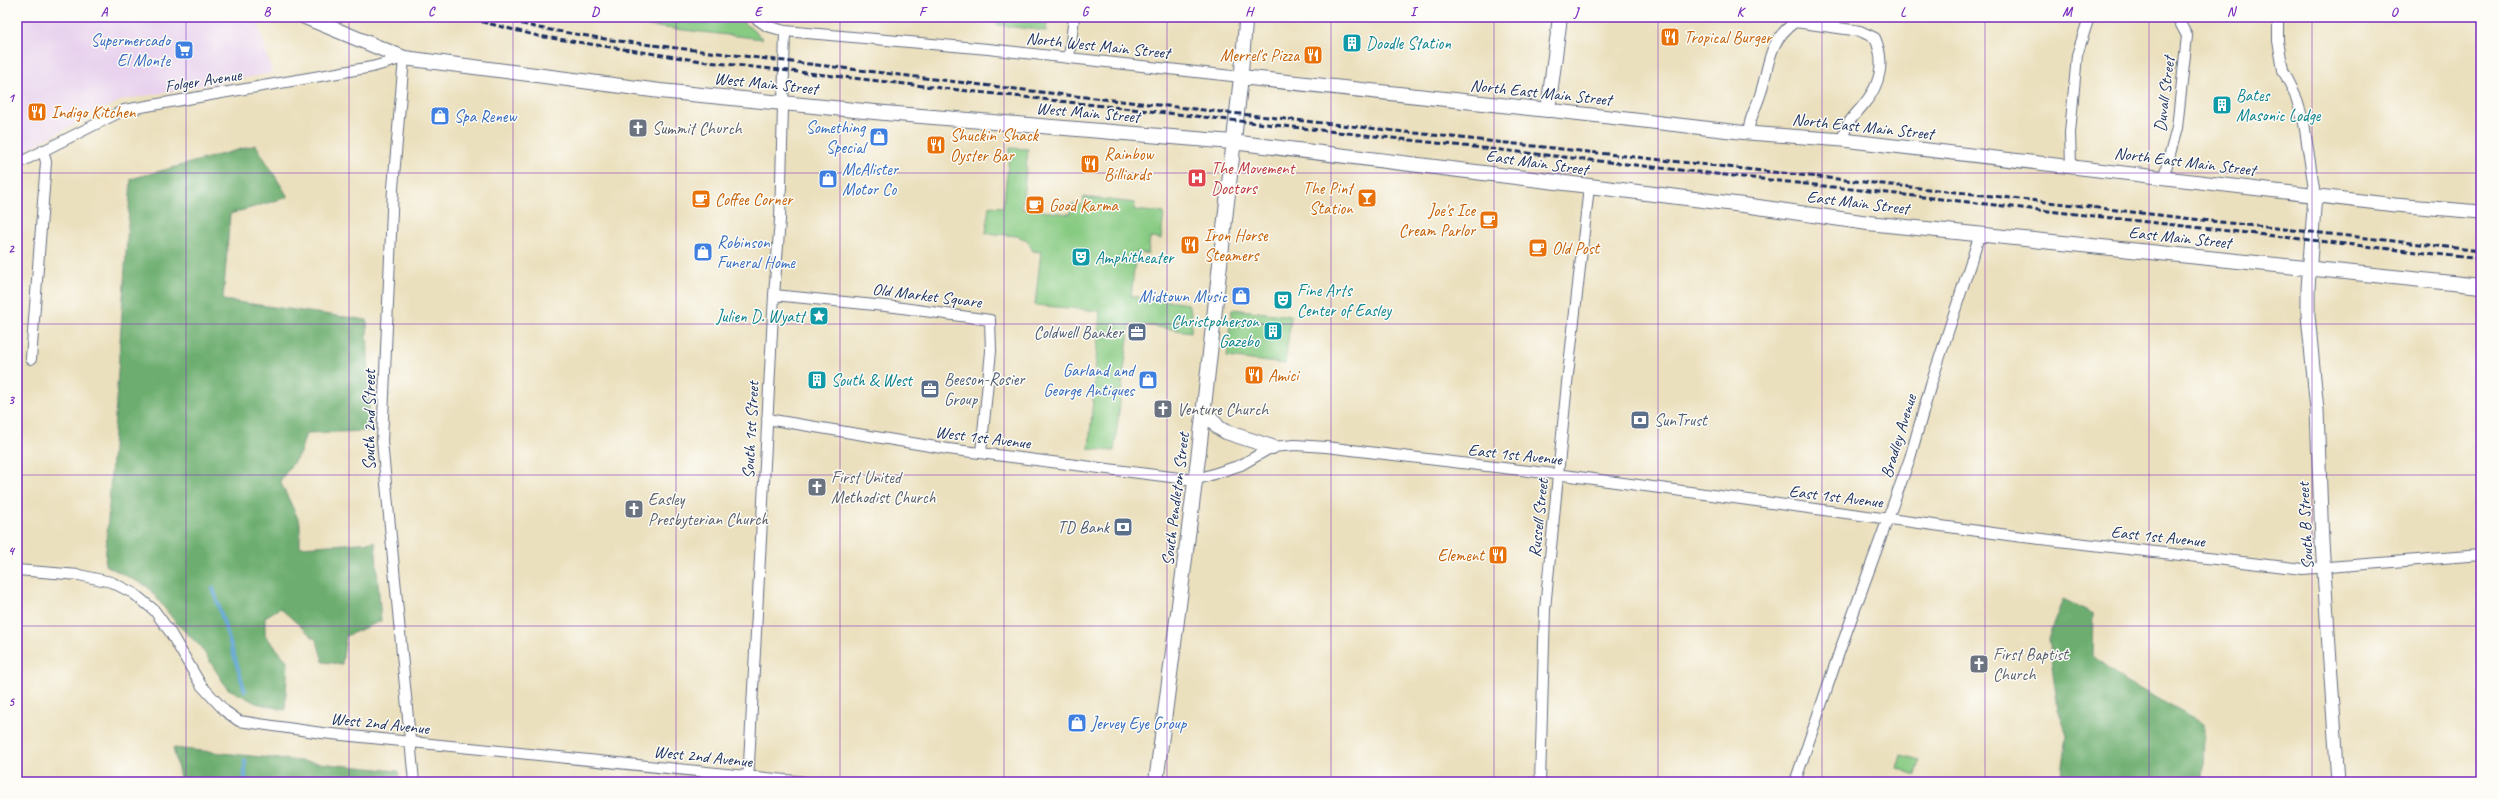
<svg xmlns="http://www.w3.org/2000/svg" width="2498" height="799" font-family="Caveat,sans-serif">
  <rect width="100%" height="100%" fill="#fdfcf7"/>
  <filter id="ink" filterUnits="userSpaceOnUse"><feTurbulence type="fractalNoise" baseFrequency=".025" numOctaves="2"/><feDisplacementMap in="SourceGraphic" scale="8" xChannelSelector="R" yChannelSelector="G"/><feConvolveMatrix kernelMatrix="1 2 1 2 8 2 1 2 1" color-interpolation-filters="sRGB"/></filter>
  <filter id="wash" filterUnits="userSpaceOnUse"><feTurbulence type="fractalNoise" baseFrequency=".012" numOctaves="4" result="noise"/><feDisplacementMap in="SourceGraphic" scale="16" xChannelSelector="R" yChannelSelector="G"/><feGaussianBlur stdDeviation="0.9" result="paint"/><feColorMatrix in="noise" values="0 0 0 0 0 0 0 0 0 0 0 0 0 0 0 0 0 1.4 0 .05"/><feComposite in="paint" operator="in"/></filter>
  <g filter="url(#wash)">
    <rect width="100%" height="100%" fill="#ebe0be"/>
    <!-- built -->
    <path fill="#e8d2ee" d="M 17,17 L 251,17 L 257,19 L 272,73 L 122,100 L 17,154 Z"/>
    <!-- green -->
    <path fill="#87ca82" stroke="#517c70" d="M 569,17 L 738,17 L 763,39 Z
      M 998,17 L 1060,17 L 1059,22 L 1047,21 L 1046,31 L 997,25 Z
      M 1010,148 L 1028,149 L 1022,209 L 1070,214 L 1072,204 L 1083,205 L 1084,197 L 1135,203 L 1134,210 L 1164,213 L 1161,239 L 1150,238 L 1148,254 L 1136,252 L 1131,296 L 1188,304 L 1192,315 L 1191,332 L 1130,323 L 1114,451 L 1089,449 L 1100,311 L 1035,305 L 1041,252 L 1033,251 L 1027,240 L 1017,236 L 986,233 L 989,206 L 1003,207 Z
      M 1232,309 L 1291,316 L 1285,364 L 1227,357 Z
      M 1901,755 L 1920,760 L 1916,775 L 1897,768 Z"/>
    <!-- forest -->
    <path fill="#6dae70" stroke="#446e67" d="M 256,145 L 288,197 L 230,214 L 223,300 L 367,320 L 370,431 L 306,433 L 300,453 L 280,481 L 300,523 L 300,547 L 375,542 L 381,621 L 346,636 L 342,664 L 323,662 L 317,641 L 280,608 L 265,617 L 265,635 L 288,662 L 285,710 L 256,703 L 227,688 L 200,646 L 177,624 L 148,587 L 105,565 L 131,179 Z
      M 2063,599 L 2094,614 L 2093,656 L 2123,680 L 2204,723 L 2203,782 L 2061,782 L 2067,735 L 2058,709 L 2048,638 Z
      M 173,748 L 398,771 L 400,782 L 181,782 Z"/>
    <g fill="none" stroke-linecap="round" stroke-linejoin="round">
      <!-- stream -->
      <path stroke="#5ca3d3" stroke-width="4" d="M 213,588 L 245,691
        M 245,761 L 245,782"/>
    </g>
  </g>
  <g filter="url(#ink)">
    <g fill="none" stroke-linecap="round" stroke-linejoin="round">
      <!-- minor casing -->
      <g stroke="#646d80" stroke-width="12">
        <path id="minor" d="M 754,17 L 767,26 L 785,31 L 988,49 L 1241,77
          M 2278,17 L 2278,41 L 2283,70 L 2295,94 L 2304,123 L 2315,195
          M 1069,58 L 1074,17
          M 1748,133 C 1750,117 1753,114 1758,101 C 1770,70 1765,43 1795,22 L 1860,31 L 1875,38 C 1885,61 1881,84 1864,104 C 1854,117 1845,122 1843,140
          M 17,164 L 124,110 L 372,67 L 404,58 L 393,188 L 382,441 L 414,782
          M 2071,166 L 2070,133 L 2077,55 L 2089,17
          M 2164,176 L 2177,128 L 2187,36 L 2177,17
          M 774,295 L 895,307 L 990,320 L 991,351 L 981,453
          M 31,359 L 46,162 L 43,150
          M 767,419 L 948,449 L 1195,480 L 1241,465 L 1272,447 L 1295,445 L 1326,447 L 1571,476 L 2015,536 L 2303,569 L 2481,555
          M 17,570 L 79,575 L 111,582 L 133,593 L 154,610 L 170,632 L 201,685 L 225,711 L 239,721 L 322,733 L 805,782
          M 748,782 L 774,295 L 780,220 L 785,31
          M 1540,782 L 1545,609 L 1567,383 L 1589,187
          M 1795,782 L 1840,650 L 1910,458 L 1931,384 L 1980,234"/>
      </g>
      <!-- tertiary casing -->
      <g stroke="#646d80" stroke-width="15">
        <path id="tertiary" d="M 1241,77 L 1246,17
          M 1548,110 L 1748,133 L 1843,140 L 2395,205 L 2481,212
          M 2315,195 L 2308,288 L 2308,315 L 2317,410 L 2322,542 L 2338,782"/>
      </g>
      <!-- secondary casing -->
      <g stroke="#646d80" stroke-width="16">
        <path id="secondary" d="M 305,17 L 404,58 L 660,91 L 885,113 L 1232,142 L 1751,206 L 1868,223 L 2481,286
          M 1204,410 L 1219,428 L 1226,432 L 1272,447
          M 1156,782 L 1199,451 L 1241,77 L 1548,110 L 1560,17"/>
      </g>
      <!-- minor -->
      <use href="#minor" stroke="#fff" stroke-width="10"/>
      <!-- tertiary -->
      <use href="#tertiary" stroke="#fff" stroke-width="13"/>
      <!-- secondary -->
      <use href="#secondary" stroke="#fff" stroke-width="14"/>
      <!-- rail -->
      <path stroke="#1b2f5e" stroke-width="3" stroke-dasharray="6 3" stroke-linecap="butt" d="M 464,17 L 538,36 L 708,62 L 2481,259
        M 495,17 L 539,28 L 611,40 L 1057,94 L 2075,205 C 2210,222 2346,235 2481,251"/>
    </g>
  </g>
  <!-- grid -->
  <path fill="none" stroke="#7b2cbf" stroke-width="1" stroke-opacity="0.55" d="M 186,17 L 186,782M 349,17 L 349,782M 513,17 L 513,782M 676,17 L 676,782M 840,17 L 840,782M 1004,17 L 1004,782M 1167,17 L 1167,782M 1331,17 L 1331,782M 1494,17 L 1494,782M 1658,17 L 1658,782M 1822,17 L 1822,782M 1985,17 L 1985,782M 2149,17 L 2149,782M 2312,17 L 2312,782M 17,173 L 2481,173M 17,324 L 2481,324M 17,475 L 2481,475M 17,626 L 2481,626"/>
  <!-- icons -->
  <defs>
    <g id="restaurant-square" transform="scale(1)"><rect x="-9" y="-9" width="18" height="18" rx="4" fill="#e8710a" stroke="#fdfcf7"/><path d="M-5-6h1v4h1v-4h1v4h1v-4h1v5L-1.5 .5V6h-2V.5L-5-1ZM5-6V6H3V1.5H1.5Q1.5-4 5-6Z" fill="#fff"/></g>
    <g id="building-square" transform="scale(1)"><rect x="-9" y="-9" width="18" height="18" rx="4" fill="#0f9aa8" stroke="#fdfcf7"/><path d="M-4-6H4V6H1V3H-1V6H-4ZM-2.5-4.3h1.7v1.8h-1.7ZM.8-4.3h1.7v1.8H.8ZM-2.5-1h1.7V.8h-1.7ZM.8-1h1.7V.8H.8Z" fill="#fff"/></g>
    <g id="supermarket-square" transform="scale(1)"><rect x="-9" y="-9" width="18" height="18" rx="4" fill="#3f7fe0" stroke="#fdfcf7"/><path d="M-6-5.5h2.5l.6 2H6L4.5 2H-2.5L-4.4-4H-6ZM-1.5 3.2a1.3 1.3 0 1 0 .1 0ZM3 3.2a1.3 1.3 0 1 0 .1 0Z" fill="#fff"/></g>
    <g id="shop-square" transform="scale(1)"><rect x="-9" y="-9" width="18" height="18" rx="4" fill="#3f7fe0" stroke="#fdfcf7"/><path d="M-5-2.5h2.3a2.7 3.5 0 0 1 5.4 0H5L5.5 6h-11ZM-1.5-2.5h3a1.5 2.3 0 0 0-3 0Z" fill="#fff"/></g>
    <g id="church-square" transform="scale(1)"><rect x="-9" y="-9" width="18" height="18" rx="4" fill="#6b7280" stroke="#fdfcf7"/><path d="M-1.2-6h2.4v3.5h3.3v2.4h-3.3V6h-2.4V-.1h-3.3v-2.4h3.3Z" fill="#fff"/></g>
    <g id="hospital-square" transform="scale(1)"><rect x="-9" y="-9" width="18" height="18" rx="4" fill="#e0444e" stroke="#fdfcf7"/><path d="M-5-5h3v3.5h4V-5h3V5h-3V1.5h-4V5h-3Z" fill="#fff"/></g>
    <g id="bar-square" transform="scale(1)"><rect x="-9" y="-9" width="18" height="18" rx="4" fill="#e8710a" stroke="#fdfcf7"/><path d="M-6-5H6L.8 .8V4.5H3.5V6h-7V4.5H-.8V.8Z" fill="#fff"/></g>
    <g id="cafe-square" transform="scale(1)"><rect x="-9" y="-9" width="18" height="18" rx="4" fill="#e8710a" stroke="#fdfcf7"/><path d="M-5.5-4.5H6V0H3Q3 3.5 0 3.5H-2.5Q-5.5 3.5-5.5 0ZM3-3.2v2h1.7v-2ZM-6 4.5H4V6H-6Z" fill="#fff"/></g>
    <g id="theatre-square" transform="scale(1)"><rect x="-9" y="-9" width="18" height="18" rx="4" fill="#0f9aa8" stroke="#fdfcf7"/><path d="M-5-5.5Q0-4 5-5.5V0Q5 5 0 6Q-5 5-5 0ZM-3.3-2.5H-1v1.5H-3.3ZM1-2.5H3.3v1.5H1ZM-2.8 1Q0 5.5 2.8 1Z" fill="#fff"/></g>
    <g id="sight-square" transform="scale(1)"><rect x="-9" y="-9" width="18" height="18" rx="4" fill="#0f9aa8" stroke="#fdfcf7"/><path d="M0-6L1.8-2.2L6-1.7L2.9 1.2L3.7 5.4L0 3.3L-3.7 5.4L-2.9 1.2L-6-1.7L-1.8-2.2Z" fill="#fff"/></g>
    <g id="office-square" transform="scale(1)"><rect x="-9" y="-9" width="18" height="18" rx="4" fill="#5c6f8a" stroke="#fdfcf7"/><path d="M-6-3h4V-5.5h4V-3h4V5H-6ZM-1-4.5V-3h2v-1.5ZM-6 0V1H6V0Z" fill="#fff"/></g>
    <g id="bank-square" transform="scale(1)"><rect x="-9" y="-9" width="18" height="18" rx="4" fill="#5c6f8a" stroke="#fdfcf7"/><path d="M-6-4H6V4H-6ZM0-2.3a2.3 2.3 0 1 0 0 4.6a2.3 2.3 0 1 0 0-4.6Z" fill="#fff"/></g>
  </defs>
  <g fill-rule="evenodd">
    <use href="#restaurant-square" x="1670" y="37"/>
    <use href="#building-square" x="1352" y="43"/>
    <use href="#supermarket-square" x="184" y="50"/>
    <use href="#restaurant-square" x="1313" y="55"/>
    <use href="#building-square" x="2222" y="105"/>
    <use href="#restaurant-square" x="37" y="112"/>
    <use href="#shop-square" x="440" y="116"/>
    <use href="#church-square" x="638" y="128"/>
    <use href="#shop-square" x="879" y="137"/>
    <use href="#restaurant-square" x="936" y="145"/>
    <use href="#restaurant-square" x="1090" y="164"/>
    <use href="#hospital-square" x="1197" y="178"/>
    <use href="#shop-square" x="828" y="179"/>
    <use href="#bar-square" x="1367" y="198"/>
    <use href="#cafe-square" x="701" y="199"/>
    <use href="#cafe-square" x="1035" y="205"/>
    <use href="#cafe-square" x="1489" y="220"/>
    <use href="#restaurant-square" x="1190" y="245"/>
    <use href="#cafe-square" x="1538" y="248"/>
    <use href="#shop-square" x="703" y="252"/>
    <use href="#theatre-square" x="1081" y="257"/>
    <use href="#shop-square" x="1241" y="296"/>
    <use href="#theatre-square" x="1283" y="300"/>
    <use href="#sight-square" x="819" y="316"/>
    <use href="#building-square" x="1273" y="331"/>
    <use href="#office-square" x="1137" y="332"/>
    <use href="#restaurant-square" x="1254" y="375"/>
    <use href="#building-square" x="817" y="380"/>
    <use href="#shop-square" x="1148" y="380"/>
    <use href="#office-square" x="930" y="389"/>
    <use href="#church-square" x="1163" y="409"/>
    <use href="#bank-square" x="1640" y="420"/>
    <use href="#church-square" x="817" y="487"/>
    <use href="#church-square" x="634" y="509"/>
    <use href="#bank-square" x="1123" y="527"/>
    <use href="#restaurant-square" x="1498" y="555"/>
    <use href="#church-square" x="1979" y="664"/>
    <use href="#shop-square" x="1077" y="723"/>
  </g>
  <g text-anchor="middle" stroke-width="3" stroke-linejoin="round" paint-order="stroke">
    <!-- food labels -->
    <g font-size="17" fill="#c56008" stroke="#fdfcf7" text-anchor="start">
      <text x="1684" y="43">Tropical Burger</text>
      <text x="1299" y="61" text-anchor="end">Merrel's Pizza</text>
      <text x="51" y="118">Indigo Kitchen</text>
      <text x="950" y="141">Shuckin' Shack<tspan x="950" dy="20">Oyster Bar</tspan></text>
      <text x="1104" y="160">Rainbow<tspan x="1104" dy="20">Billiards</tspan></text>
      <text x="1353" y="194" text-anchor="end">The Pint<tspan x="1353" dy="20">Station</tspan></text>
      <text x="715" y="205">Coffee Corner</text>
      <text x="1049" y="211">Good Karma</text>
      <text x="1475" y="216" text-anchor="end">Joe's Ice<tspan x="1475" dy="20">Cream Parlor</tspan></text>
      <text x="1204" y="241">Iron Horse<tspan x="1204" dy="20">Steamers</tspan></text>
      <text x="1552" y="254">Old Post</text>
      <text x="1268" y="381">Amici</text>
      <text x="1484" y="561" text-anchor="end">Element</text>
    </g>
    <!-- shop labels -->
    <g font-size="17" fill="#366cbe" stroke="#fdfcf7" text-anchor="end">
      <text x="170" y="46">Supermercado<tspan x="170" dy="20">El Monte</tspan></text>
      <text x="454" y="122" text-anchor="start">Spa Renew</text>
      <text x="865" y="133">Something<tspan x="865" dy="20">Special</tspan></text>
      <text x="842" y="175" text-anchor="start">McAlister<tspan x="842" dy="20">Motor Co</tspan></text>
      <text x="717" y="248" text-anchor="start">Robinson<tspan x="717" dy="20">Funeral Home</tspan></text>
      <text x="1227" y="302">Midtown Music</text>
      <text x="1134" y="376">Garland and<tspan x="1134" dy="20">George Antiques</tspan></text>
      <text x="1091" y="729" text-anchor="start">Jervey Eye Group</text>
    </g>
    <!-- culture labels -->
    <g font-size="17" fill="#0d838f" stroke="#fdfcf7" text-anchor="start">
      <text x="1366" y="49">Doodle Station</text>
      <text x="2236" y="101">Bates<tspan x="2236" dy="20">Masonic Lodge</tspan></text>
      <text x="1095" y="263">Amphitheater</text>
      <text x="1297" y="296">Fine Arts<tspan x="1297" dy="20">Center of Easley</tspan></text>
      <text x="805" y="322" text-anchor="end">Julien D. Wyatt</text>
      <text x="1259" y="327" text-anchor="end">Christpoherson<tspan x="1259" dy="20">Gazebo</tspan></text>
      <text x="831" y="386">South &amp; West</text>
    </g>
    <!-- street labels -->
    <g font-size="17" fill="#1b2f5e" stroke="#fdfcf7">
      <text transform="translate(1098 45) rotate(6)" y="6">North West Main Street</text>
      <text transform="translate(203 80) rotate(-9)" y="6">Folger Avenue</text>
      <text transform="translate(766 83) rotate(6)" y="6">West Main Street</text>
      <text transform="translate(1541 92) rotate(6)" y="6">North East Main Street</text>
      <text transform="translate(2164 94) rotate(-83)" y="6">Duvall Street</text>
      <text transform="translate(1088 112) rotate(5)" y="6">West Main Street</text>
      <text transform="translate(1863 126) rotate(6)" y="6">North East Main Street</text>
      <text transform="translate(2185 161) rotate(7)" y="6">North East Main Street</text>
      <text transform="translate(1537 162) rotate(8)" y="6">East Main Street</text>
      <text transform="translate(1858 202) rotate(7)" y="6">East Main Street</text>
      <text transform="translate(2180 237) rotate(6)" y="6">East Main Street</text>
      <text transform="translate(927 295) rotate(7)" y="6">Old Market Square</text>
      <text transform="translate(369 420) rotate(-90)" y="6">South 2nd Street</text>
      <text transform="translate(750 430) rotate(-87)" y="6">South 1st Street</text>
      <text transform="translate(1898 436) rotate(-73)" y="6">Bradley Avenue</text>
      <text transform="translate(983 437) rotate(7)" y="6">West 1st Avenue</text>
      <text transform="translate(1515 454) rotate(6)" y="6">East 1st Avenue</text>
      <text transform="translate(1836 496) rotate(7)" y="6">East 1st Avenue</text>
      <text transform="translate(1175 499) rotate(-83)" y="6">South Pendleton Street</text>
      <text transform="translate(1538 518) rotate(-84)" y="6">Russell Street</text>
      <text transform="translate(2305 526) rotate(-93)" y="6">South B Street</text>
      <text transform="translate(2158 536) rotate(6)" y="6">East 1st Avenue</text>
      <text transform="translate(380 723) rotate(6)" y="6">West 2nd Avenue</text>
      <text transform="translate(703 756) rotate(6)" y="6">West 2nd Avenue</text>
    </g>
    <!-- worship labels -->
    <g font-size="17" fill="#5b616d" stroke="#fdfcf7" text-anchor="start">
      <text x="652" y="134">Summit Church</text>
      <text x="1177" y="415">Venture Church</text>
      <text x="831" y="483">First United<tspan x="831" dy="20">Methodist Church</tspan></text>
      <text x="648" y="505">Easley<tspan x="648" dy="20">Presbyterian Church</tspan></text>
      <text x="1993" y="660">First Baptist<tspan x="1993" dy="20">Church</tspan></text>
    </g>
    <!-- health labels -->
    <g font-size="17" fill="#be3a42" stroke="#fdfcf7" text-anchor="start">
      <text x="1211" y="174">The Movement<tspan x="1211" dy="20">Doctors</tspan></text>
    </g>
    <!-- service labels -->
    <g font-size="17" fill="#4e5e75" stroke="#fdfcf7" text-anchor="end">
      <text x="1123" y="338">Coldwell Banker</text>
      <text x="944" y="385" text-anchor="start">Beeson-Rosier<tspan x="944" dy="20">Group</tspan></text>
      <text x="1654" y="426" text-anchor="start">SunTrust</text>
      <text x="1109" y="533">TD Bank</text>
    </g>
  </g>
  <!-- margin -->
  <rect width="2498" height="799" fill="none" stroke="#fdfcf7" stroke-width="44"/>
  <rect x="22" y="22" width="2454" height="755" fill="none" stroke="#7b2cbf" stroke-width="1.5"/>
  <g font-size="13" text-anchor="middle" font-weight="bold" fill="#7b2cbf">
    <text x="104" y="16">A</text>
    <text x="267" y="16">B</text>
    <text x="431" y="16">C</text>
    <text x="595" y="16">D</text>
    <text x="758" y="16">E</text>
    <text x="922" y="16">F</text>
    <text x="1085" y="16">G</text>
    <text x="1249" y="16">H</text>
    <text x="1413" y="16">I</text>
    <text x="1576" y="16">J</text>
    <text x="1740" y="16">K</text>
    <text x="1903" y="16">L</text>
    <text x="2067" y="16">M</text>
    <text x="2231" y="16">N</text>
    <text x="2394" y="16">O</text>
    <text x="11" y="102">1</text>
    <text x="11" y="253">2</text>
    <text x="11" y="404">3</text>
    <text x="11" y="555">4</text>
    <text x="11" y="706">5</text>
  </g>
</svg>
